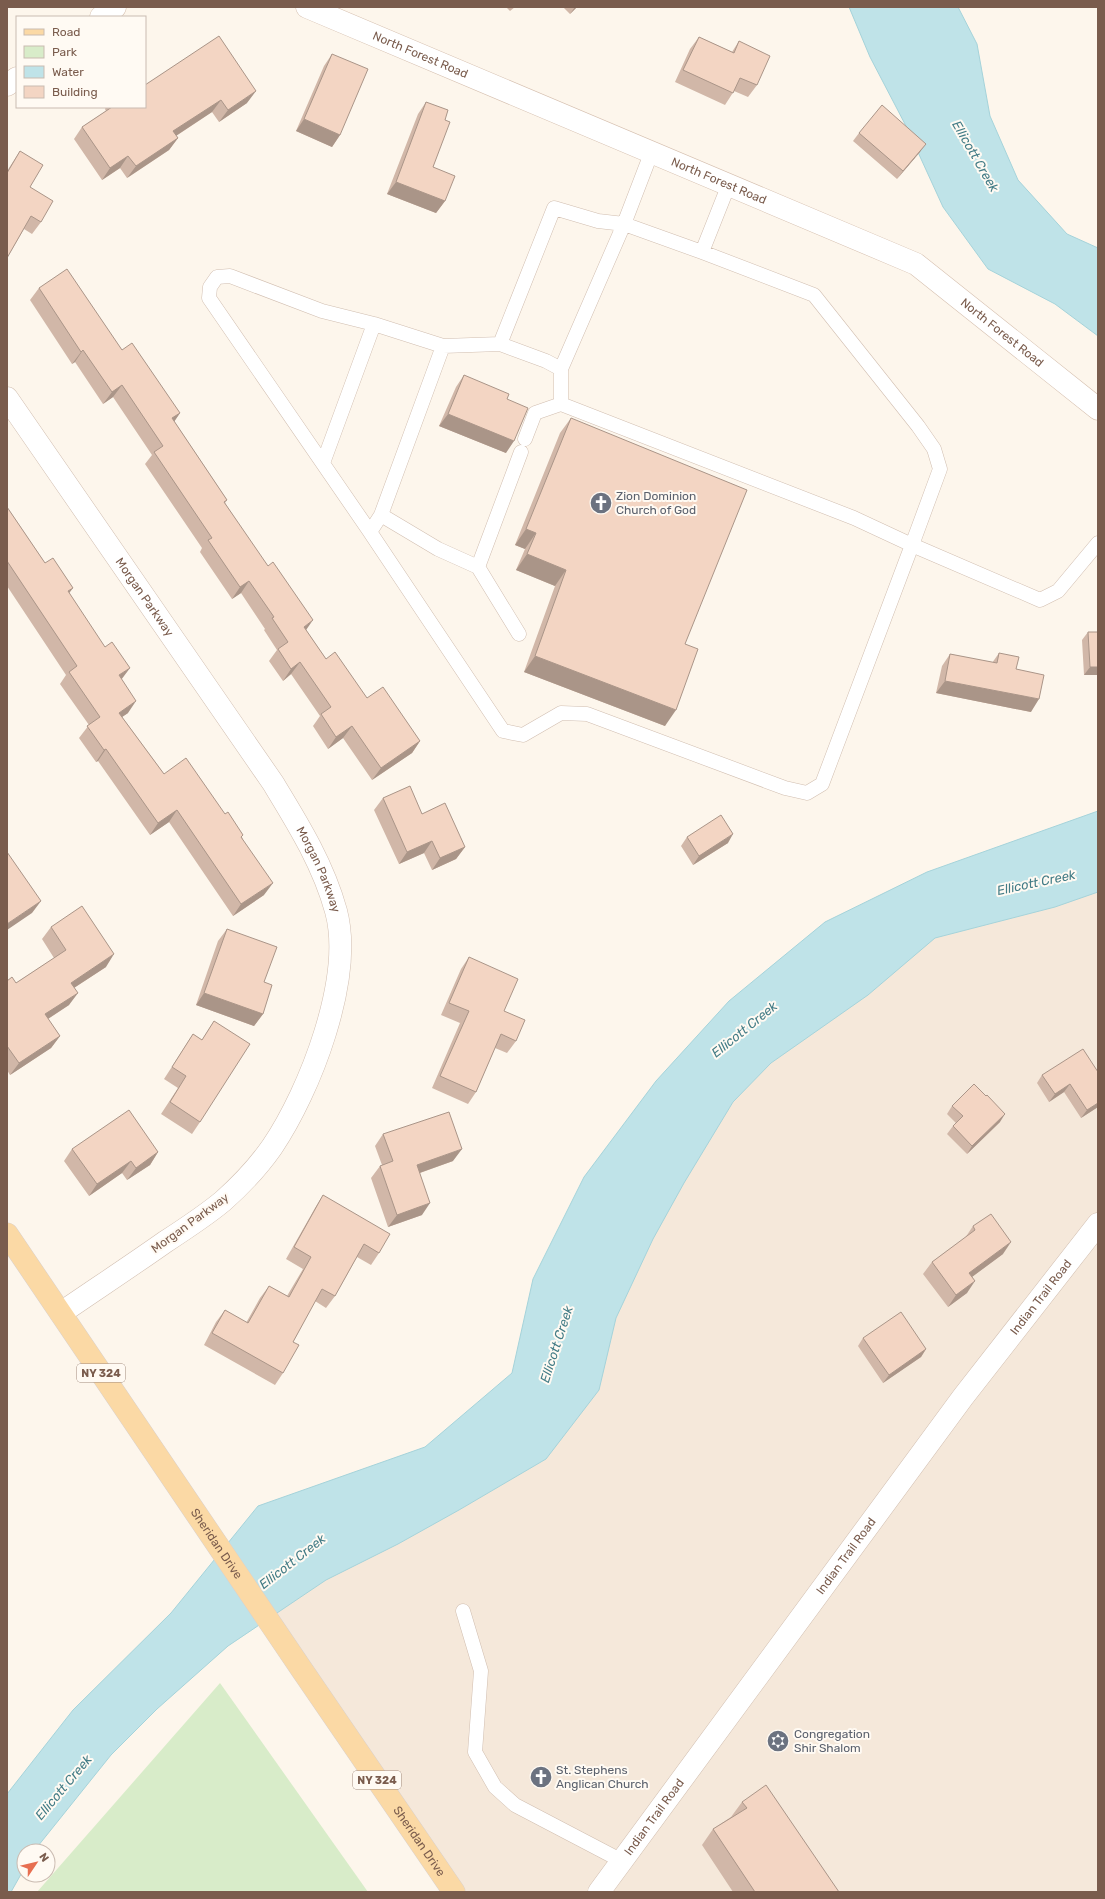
<svg xmlns="http://www.w3.org/2000/svg" width="1105" height="1899" font-family="Rubik,sans-serif">
  <rect width="100%" height="100%" fill="#fdf6ec"/>
  <!-- residential -->
  <path fill="#f5e8da" d="M 1098,869 L 1098,1892 L 454,1892 L 249,1592 L 534,1413 L 580,1269 L 888,914 Z"/>
  <!-- green -->
  <path fill="#d8ecc9" d="M 220,1683 L 368,1892 L 37,1892 Z"/>
  <!-- water -->
  <path fill="#bfe3e8" stroke="#a5d3da" d="M 849,7 L 958,7 L 977,44 L 990,116 L 1018,180 L 1067,234 L 1098,248 L 1098,336 L 1055,304 L 988,269 L 943,207 L 906,126 L 870,57 Z
    M 1098,811 L 1098,892 L 1055,907 L 935,938 L 868,995 L 771,1063 L 733,1102 L 684,1183 L 653,1239 L 616,1318 L 599,1390 L 546,1459 L 459,1510 L 398,1544 L 326,1580 L 228,1646 L 157,1709 L 111,1755 L 34,1851 L 24,1851 L 24,1869 L 11,1892 L 7,1892 L 7,1794 L 73,1710 L 171,1613 L 258,1506 L 425,1447 L 512,1373 L 533,1279 L 584,1177 L 656,1081 L 729,1001 L 825,922 L 927,872 Z"/>
  <g fill="none" stroke-linecap="round" stroke-linejoin="round">
    <!-- lane casing -->
    <g stroke="#d1beb0" stroke-width="15">
      <path id="lane" d="M 702,252 L 729,184
        M 500,344 L 546,361 L 561,369 L 561,404 L 854,518 L 912,545 L 940,469 L 934,449 L 918,426 L 814,295 L 702,252 L 624,224 L 598,221 L 554,208 L 500,344 L 443,346 L 381,515 L 370,532 L 503,731 L 523,735 L 561,713 L 587,714 L 785,788 L 807,793 L 822,784 L 912,545 L 1040,600 L 1058,591 L 1098,543
        M 561,369 L 624,224 L 652,151
        M 525,439 L 535,413 L 561,404
        M 323,463 L 374,324
        M 381,515 L 438,549 L 478,567 L 521,452
        M 370,532 L 209,298 L 210,287 L 217,277 L 230,276 L 322,311 L 374,324 L 443,346
        M 478,567 L 519,634
        M 463,1611 L 481,1671 L 475,1752 L 495,1787 L 515,1805 L 622,1861"/>
    </g>
    <!-- street casing -->
    <g stroke="#d1beb0" stroke-width="23">
      <g id="street">
        <path id="s1" d="M 7,398 L 273,783 C 298,824 323,864 336,911 C 354,978 310,1091 272,1147 C 258,1167 241,1185 223,1201 C 205,1216 185,1229 165,1242 C 131,1266 96,1289 61,1313"/>
        <path id="s2" d="M 599,1892 L 963,1397 L 1098,1224"/>
      </g>
    </g>
    <!-- secondary casing -->
    <g stroke="#d6c0b0" stroke-width="23">
      <g id="secondary">
        <path id="s3" d="M 307,7 L 916,264 L 1098,409"/>
        <path d="M 101,17 L 115,7"/>
        <path d="M 7,85 L 17,78"/>
      </g>
    </g>
    <!-- primary casing -->
    <g stroke="#dad1cd" stroke-width="23">
      <g id="primary">
        <path id="s4" d="M 7,1234 L 300,1667 L 454,1892"/>
      </g>
    </g>
    <!-- lane -->
    <use href="#lane" stroke="#fff" stroke-width="14"/>
    <!-- street -->
    <use href="#street" stroke="#fff" stroke-width="22"/>
    <!-- secondary -->
    <use href="#secondary" stroke="#fff" stroke-width="22"/>
    <!-- primary -->
    <use href="#primary" stroke="#fbd9a5" stroke-width="22"/>
  </g>
  <!-- wall -->
  <path fill="#d1b7a8" d="M 506,7 L 515,7 L 510,11 Z
    M 563,7 L 577,7 L 570,14 Z
    M 699,37 L 732,52 L 739,41 L 757,85 L 748,97 L 734,91 L 725,105 L 675,82 L 690,49 Z
    M 332,54 L 340,135 L 332,147 L 296,131 L 324,66 Z
    M 145,85 L 247,103 L 219,122 L 212,112 L 176,136 L 178,138 L 169,150 L 127,178 L 120,168 L 102,180 L 74,139 L 82,127 L 106,111 L 105,109 L 106,107 L 145,107 Z
    M 426,102 L 445,120 L 433,167 L 445,201 L 436,213 L 387,194 L 418,114 Z
    M 859,133 L 920,152 L 897,179 L 853,141 Z
    M 20,151 L 30,187 L 41,222 L 32,234 L 24,229 L 7,258 L 7,171 Z
    M 39,288 L 122,350 L 180,413 L 174,421 L 227,500 L 225,503 L 306,630 L 326,659 L 367,698 L 420,741 L 412,753 L 372,780 L 343,738 L 328,749 L 313,726 L 320,716 L 291,674 L 283,681 L 269,661 L 277,650 L 264,630 L 265,629 L 241,593 L 232,599 L 200,552 L 202,548 L 145,464 L 152,455 L 113,397 L 103,404 L 75,362 L 72,364 L 30,300 Z
    M 464,375 L 507,399 L 506,453 L 439,426 L 456,387 Z
    M 571,418 L 685,644 L 665,726 L 524,672 L 555,586 L 516,570 L 525,549 L 515,545 L 560,433 Z
    M 7,507 L 45,563 L 69,593 L 122,680 L 128,713 L 122,717 L 164,774 L 242,837 L 264,895 L 233,916 L 169,822 L 150,835 L 98,761 L 96,762 L 79,738 L 89,725 L 60,684 L 66,675 L 7,586 Z
    M 1088,632 L 1098,632 L 1098,675 L 1084,675 L 1082,640 Z
    M 999,653 L 1016,669 L 1031,712 L 936,693 L 942,666 L 950,654 L 992,663 Z
    M 383,798 L 422,814 L 465,847 L 456,859 L 432,870 L 424,853 L 399,864 L 374,810 Z
    M 687,837 L 728,843 L 693,865 L 681,846 Z
    M 51,927 L 106,967 L 74,988 L 69,1005 L 48,1019 L 60,1036 L 51,1048 L 10,1075 L 7,1070 L 7,981 L 16,983 L 54,958 L 42,939 Z
    M 227,929 L 264,982 L 263,1014 L 254,1026 L 196,1005 L 218,941 Z
    M 469,957 L 504,1011 L 516,1041 L 507,1053 L 495,1048 L 476,1092 L 468,1104 L 432,1088 L 460,1023 L 441,1015 L 461,969 Z
    M 214,1021 L 200,1122 L 192,1134 L 161,1114 L 178,1088 L 164,1079 L 193,1034 L 202,1040 Z
    M 1098,1072 L 1098,1107 L 1081,1118 L 1064,1092 L 1049,1102 L 1037,1083 L 1042,1075 Z
    M 952,1106 L 1000,1122 L 967,1154 L 947,1134 L 953,1126 L 956,1123 L 947,1114 Z
    M 383,1134 L 453,1161 L 420,1173 L 422,1215 L 388,1227 L 371,1178 L 380,1166 L 382,1165 L 375,1146 Z
    M 72,1149 L 158,1152 L 150,1165 L 127,1180 L 122,1173 L 89,1196 L 64,1161 Z
    M 323,1195 L 379,1253 L 371,1265 L 357,1257 L 335,1296 L 326,1308 L 315,1301 L 293,1342 L 283,1373 L 275,1385 L 204,1345 L 216,1322 L 225,1310 L 246,1323 L 260,1298 L 269,1286 L 287,1296 L 303,1269 L 286,1259 L 315,1208 Z
    M 973,1226 L 1003,1254 L 972,1277 L 967,1293 L 948,1307 L 923,1274 L 932,1262 L 965,1238 Z
    M 863,1338 L 926,1349 L 921,1357 L 883,1383 L 858,1346 Z
    M 742,1802 L 839,1892 L 733,1892 L 702,1845 L 713,1829 L 731,1817 Z"/>
  <!-- shaded-wall -->
  <path fill="#aa9588" d="M 575,7 L 577,7 L 570,14 Z
    M 256,91 L 247,103 L 219,122 L 228,110 Z
    M 221,100 L 212,112 L 165,143 L 173,131 Z
    M 304,119 L 340,135 L 332,147 L 296,131 Z
    M 178,138 L 169,150 L 127,178 L 136,166 Z
    M 926,144 L 920,152 L 897,179 L 903,171 Z
    M 128,156 L 120,168 L 102,180 L 110,168 Z
    M 396,182 L 445,201 L 436,213 L 387,194 Z
    M 83,350 L 75,362 L 72,364 L 81,352 Z
    M 122,385 L 113,397 L 103,404 L 112,392 Z
    M 180,413 L 172,425 L 172,418 Z
    M 448,414 L 514,441 L 506,453 L 439,426 Z
    M 526,529 L 536,533 L 525,549 L 515,545 Z
    M 527,554 L 566,570 L 555,586 L 516,570 Z
    M 249,581 L 241,593 L 232,599 L 240,587 Z
    M 73,588 L 64,600 L 68,591 Z
    M 313,620 L 304,633 L 304,627 Z
    M 535,656 L 676,710 L 665,726 L 524,672 Z
    M 300,662 L 291,674 L 283,681 L 291,669 Z
    M 1090,667 L 1098,667 L 1098,675 L 1084,675 Z
    M 130,668 L 121,680 L 119,675 Z
    M 945,681 L 1039,699 L 1031,712 L 936,693 Z
    M 136,701 L 128,713 L 110,725 L 119,713 Z
    M 352,726 L 343,738 L 328,749 L 336,737 Z
    M 420,741 L 412,753 L 372,780 L 381,768 Z
    M 106,749 L 98,761 L 96,762 L 104,750 Z
    M 177,810 L 169,822 L 150,835 L 158,823 Z
    M 733,834 L 728,843 L 693,865 L 699,856 Z
    M 432,841 L 424,853 L 399,864 L 407,852 Z
    M 465,847 L 456,859 L 432,870 L 440,858 Z
    M 273,883 L 264,895 L 233,916 L 241,904 Z
    M 41,901 L 32,913 L 7,930 L 7,924 Z
    M 114,954 L 106,967 L 63,995 L 71,983 Z
    M 78,993 L 69,1005 L 37,1026 L 45,1014 Z
    M 204,993 L 263,1014 L 254,1026 L 196,1005 Z
    M 60,1036 L 51,1048 L 10,1075 L 19,1063 Z
    M 1070,1084 L 1064,1092 L 1049,1102 L 1055,1094 Z
    M 1098,1103 L 1098,1107 L 1081,1118 L 1087,1110 Z
    M 1005,1114 L 1000,1122 L 967,1154 L 972,1146 Z
    M 462,1149 L 453,1161 L 408,1177 L 417,1165 Z
    M 158,1152 L 150,1165 L 127,1180 L 136,1168 Z
    M 131,1161 L 122,1173 L 89,1196 L 97,1184 Z
    M 430,1203 L 422,1215 L 388,1227 L 397,1215 Z
    M 1011,1242 L 1003,1254 L 961,1285 L 969,1273 Z
    M 975,1281 L 967,1293 L 948,1307 L 956,1295 Z
    M 926,1349 L 921,1357 L 883,1383 L 889,1375 Z"/>
  <!-- building -->
  <path fill="#f3d5c3" stroke="#aa9588" d="M 219,36 L 256,91 L 228,110 L 221,100 L 173,131 L 178,138 L 136,166 L 128,156 L 110,168 L 82,127 L 112,107 L 145,107 L 145,85 Z
    M 699,37 L 734,53 L 739,41 L 770,56 L 757,85 L 740,78 L 733,93 L 683,70 Z
    M 332,54 L 368,69 L 340,135 L 304,119 Z
    M 426,102 L 448,110 L 445,120 L 450,122 L 433,167 L 455,176 L 445,201 L 396,182 Z
    M 882,105 L 926,144 L 903,171 L 859,133 Z
    M 20,151 L 43,165 L 30,187 L 53,201 L 41,222 L 31,216 L 7,258 L 7,173 Z
    M 67,269 L 122,350 L 132,343 L 180,413 L 172,418 L 227,500 L 224,502 L 268,566 L 273,562 L 313,620 L 304,627 L 326,659 L 335,652 L 367,698 L 383,687 L 420,741 L 381,768 L 352,726 L 336,737 L 321,714 L 331,707 L 300,662 L 291,669 L 278,649 L 288,642 L 272,618 L 274,617 L 249,581 L 240,587 L 208,540 L 212,538 L 154,452 L 163,446 L 122,385 L 112,392 L 83,350 L 81,352 L 39,288 Z
    M 464,375 L 509,394 L 507,399 L 528,408 L 514,441 L 448,414 Z
    M 571,418 L 747,490 L 685,644 L 698,649 L 676,710 L 535,656 L 566,570 L 527,554 L 536,533 L 526,529 Z
    M 7,507 L 45,563 L 53,558 L 73,588 L 68,591 L 105,647 L 112,642 L 130,668 L 119,675 L 136,701 L 119,713 L 164,774 L 186,758 L 225,814 L 228,812 L 243,835 L 241,837 L 273,883 L 241,904 L 177,810 L 158,823 L 106,749 L 104,750 L 87,726 L 100,717 L 69,672 L 77,666 L 7,561 Z
    M 1088,632 L 1098,632 L 1098,667 L 1090,667 Z
    M 999,653 L 1019,657 L 1016,669 L 1044,675 L 1039,699 L 945,681 L 950,654 L 997,663 Z
    M 410,786 L 422,814 L 445,803 L 465,847 L 440,858 L 432,841 L 407,852 L 383,798 Z
    M 721,815 L 733,834 L 699,856 L 687,837 Z
    M 7,852 L 41,901 L 7,924 Z
    M 82,906 L 114,954 L 71,983 L 78,993 L 45,1014 L 60,1036 L 19,1063 L 7,1046 L 7,981 L 12,977 L 16,983 L 66,950 L 51,927 Z
    M 227,929 L 277,947 L 264,982 L 272,985 L 263,1014 L 204,993 Z
    M 469,957 L 518,979 L 504,1011 L 525,1020 L 516,1041 L 501,1034 L 476,1092 L 440,1076 L 469,1011 L 449,1003 Z
    M 214,1021 L 250,1044 L 200,1122 L 170,1102 L 186,1076 L 172,1067 L 193,1034 L 202,1040 Z
    M 1083,1049 L 1098,1072 L 1098,1103 L 1087,1110 L 1070,1084 L 1055,1094 L 1042,1075 Z
    M 974,1084 L 986,1096 L 987,1095 L 1005,1114 L 972,1146 L 953,1126 L 963,1116 L 952,1106 Z
    M 129,1110 L 158,1152 L 136,1168 L 131,1161 L 97,1184 L 72,1149 Z
    M 449,1112 L 462,1149 L 417,1165 L 430,1203 L 397,1215 L 380,1166 L 393,1161 L 383,1134 Z
    M 323,1195 L 390,1234 L 379,1253 L 364,1244 L 335,1296 L 322,1289 L 293,1342 L 299,1345 L 283,1373 L 212,1333 L 225,1310 L 248,1323 L 269,1286 L 289,1297 L 311,1257 L 294,1247 Z
    M 991,1214 L 1011,1242 L 969,1273 L 975,1281 L 956,1295 L 932,1262 L 975,1230 L 973,1226 Z
    M 901,1312 L 926,1349 L 889,1375 L 863,1338 Z
    M 766,1785 L 839,1892 L 755,1892 L 713,1829 L 747,1808 L 742,1802 Z"/>
  <!-- icons -->
  <defs>
    <g id="church-disc" transform="scale(1.15)"><circle r="9.5" fill="#6b7280" stroke="#fffaf3"/><path d="M-1.2-6h2.4v3.5h3.3v2.4h-3.3V6h-2.4V-.1h-3.3v-2.4h3.3Z" fill="#fff"/></g>
    <g id="synagogue-disc" transform="scale(1.15)"><circle r="9.5" fill="#6b7280" stroke="#fffaf3"/><path d="M0-6.5L5.6 3.2H-5.6ZM0 6.5L5.6-3.2H-5.6Z" fill="#fff"/></g>
  </defs>
  <g fill-rule="evenodd">
    <use href="#church-disc" x="601" y="503"/>
    <use href="#synagogue-disc" x="778" y="1741"/>
    <use href="#church-disc" x="541" y="1777"/>
  </g>
  <g text-anchor="middle" stroke-width="4" stroke-linejoin="round" paint-order="stroke">
    <!-- shield labels -->
    <g fill="#fffaf3" stroke="#a28b7f" stroke-width="1">
      <rect x="77" y="1364" width="48" height="18" rx="3"/>
      <rect x="353" y="1771" width="48" height="18" rx="3"/>
    </g>
    <g font-size="11" font-weight="bold" fill="#7a5c4d">
      <text x="101" y="1377">NY 324</text>
      <text x="377" y="1784">NY 324</text>
    </g>
    <!-- street labels -->
    <g font-size="12" fill="#7a5c4d" stroke="#fffaf3">
      <text dy="4" stroke="none"><textPath href="#s3" startOffset="123">North Forest Road</textPath></text>
      <text dy="4" stroke="none"><textPath href="#s3" startOffset="447">North Forest Road</textPath></text>
      <text dy="4" stroke="none"><textPath href="#s3" startOffset="771">North Forest Road</textPath></text>
      <text dy="4" stroke="none"><textPath href="#s1" startOffset="242">Morgan Parkway</textPath></text>
      <text dy="4" stroke="none"><textPath href="#s1" startOffset="566">Morgan Parkway</textPath></text>
      <text transform="translate(190 1223) rotate(-36)" y="4">Morgan Parkway</text>
      <text dy="4" stroke="none"><textPath href="#s2" startOffset="741">Indian Trail Road</textPath></text>
      <text dy="4" stroke="none"><textPath href="#s4" startOffset="374">Sheridan Drive</textPath></text>
      <text dy="4" stroke="none"><textPath href="#s2" startOffset="417">Indian Trail Road</textPath></text>
      <text dy="4" stroke="none"><textPath href="#s2" startOffset="93">Indian Trail Road</textPath></text>
      <text dy="4" stroke="none"><textPath href="#s4" startOffset="734">Sheridan Drive</textPath></text>
    </g>
    <!-- worship labels -->
    <g font-size="12" fill="#5b616d" stroke="#fffaf3" text-anchor="start">
      <text x="616" y="500">Zion Dominion<tspan x="616" dy="14">Church of God</tspan></text>
      <text x="794" y="1738">Congregation<tspan x="794" dy="14">Shir Shalom</tspan></text>
      <text x="556" y="1774">St. Stephens<tspan x="556" dy="14">Anglican Church</tspan></text>
    </g>
    <!-- water labels -->
    <g font-size="13" font-style="italic" fill="#437c86" stroke="#fffaf3">
      <text transform="translate(976 156) rotate(60)" y="5">Ellicott Creek</text>
      <text transform="translate(1036 882) rotate(-12)" y="5">Ellicott Creek</text>
      <text transform="translate(744 1029) rotate(-39)" y="5">Ellicott Creek</text>
      <text transform="translate(556 1344) rotate(-72)" y="5">Ellicott Creek</text>
      <text transform="translate(292 1561) rotate(-38)" y="5">Ellicott Creek</text>
      <text transform="translate(63 1787) rotate(-50)" y="5">Ellicott Creek</text>
    </g>
  </g>
  <!-- border -->
  <rect width="1105" height="1899" fill="none" stroke="#7a5c4d" stroke-width="16"/>
  <!-- legend -->
  <rect x="16" y="16" width="130" height="92" fill="#fffaf3" stroke="#cabbb1"/>
  <rect x="24" y="29" width="20" height="6" fill="#fbd9a5" stroke="#cabbb1"/>
  <text x="52" y="36" font-size="12" fill="#7a5c4d">Road</text>
  <rect x="24" y="46" width="20" height="12" fill="#d8ecc9" stroke="#cabbb1"/>
  <text x="52" y="56" font-size="12" fill="#7a5c4d">Park</text>
  <rect x="24" y="66" width="20" height="12" fill="#bfe3e8" stroke="#cabbb1"/>
  <text x="52" y="76" font-size="12" fill="#7a5c4d">Water</text>
  <rect x="24" y="86" width="20" height="12" fill="#f3d5c3" stroke="#cabbb1"/>
  <text x="52" y="96" font-size="12" fill="#7a5c4d">Building</text>
  <!-- north arrow -->
  <g transform="translate(36 1863) rotate(55)"><circle r="19" fill="#fffaf3" stroke="#cabbb1"/>
  <path d="M0-3L7 15L0 10L-7 15Z" fill="#e76f51"/>
  <text y="-6" font-size="11" font-weight="bold" text-anchor="middle" fill="#7a5c4d">N</text>
  </g>
</svg>
